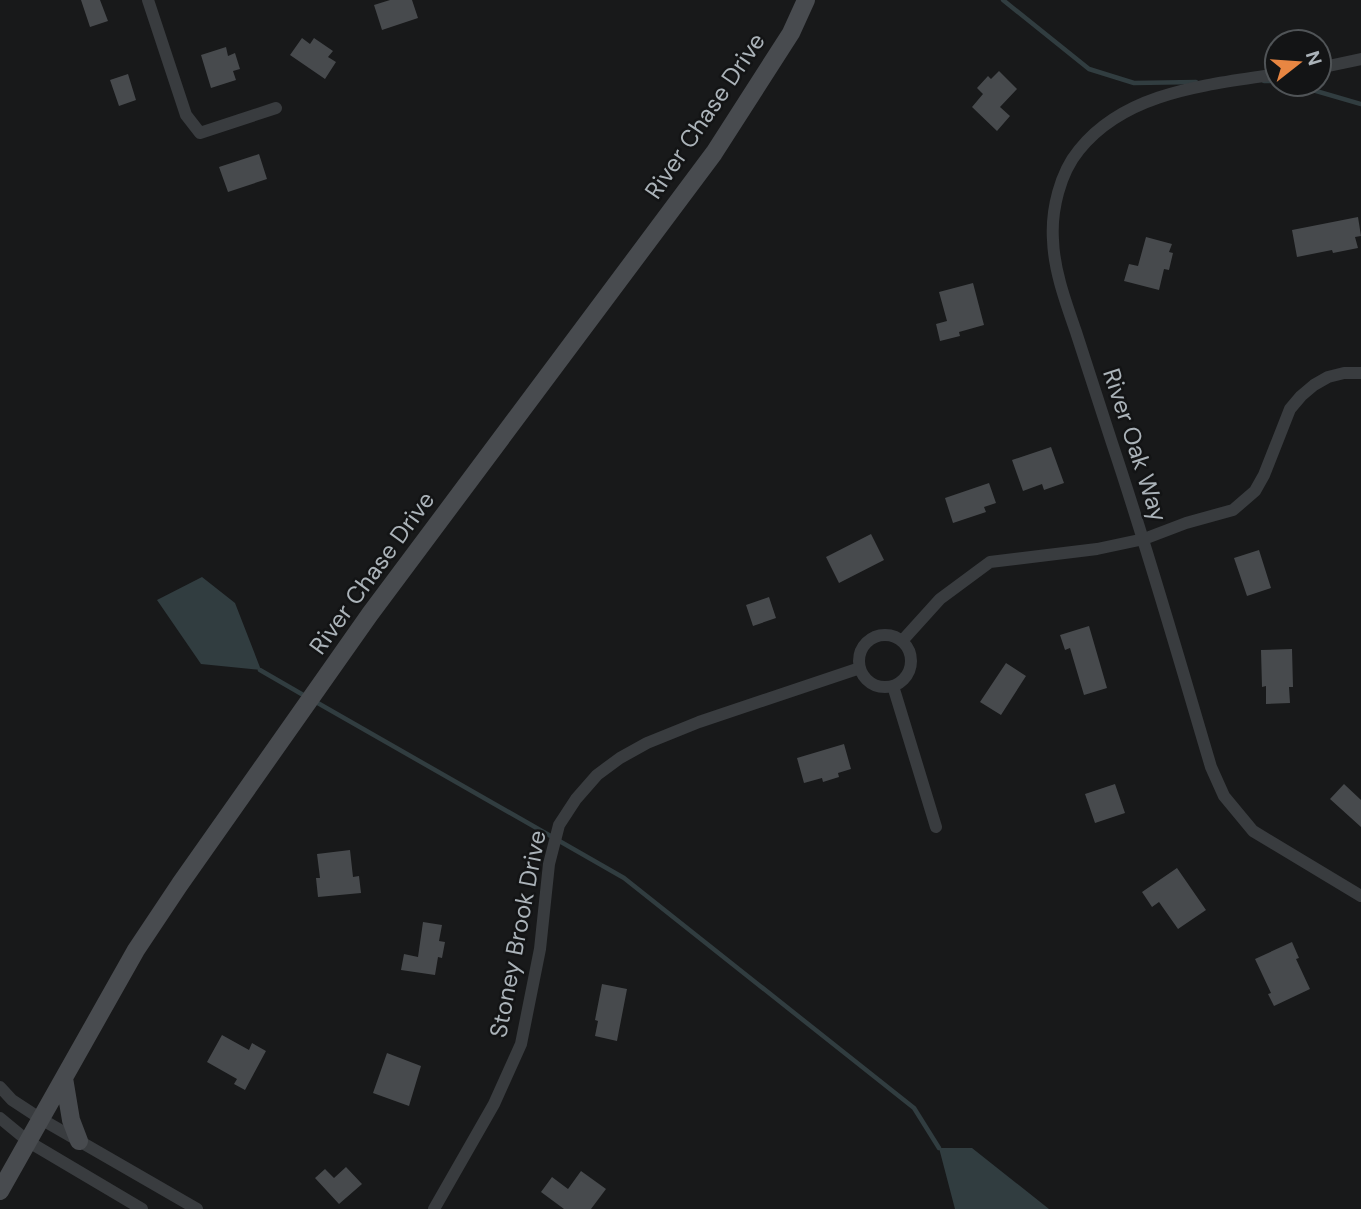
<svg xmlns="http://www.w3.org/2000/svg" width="1361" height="1209" font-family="'DM Sans',sans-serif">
  <rect width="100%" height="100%" fill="#18191a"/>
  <!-- water -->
  <path fill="#313d40" d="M 202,577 L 235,603 L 261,670 L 201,664 L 157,600 Z
    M 939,1148 L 972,1148 L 1049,1209 L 955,1209 Z"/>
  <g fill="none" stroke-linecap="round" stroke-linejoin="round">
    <!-- stream -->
    <path stroke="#313d40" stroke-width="4.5" d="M 1003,0 L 1089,69 L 1134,83 L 1196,82
      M 1264,81 L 1277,81
      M 1292,84 L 1361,104
      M 260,670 L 305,696
      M 316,702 L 624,878 L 914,1108 L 939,1148"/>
  </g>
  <!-- building -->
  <path fill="#474a4d" d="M 81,0 L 100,0 L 108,21 L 90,27 Z
    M 390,0 L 412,0 L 418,18 L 382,30 L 374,5 Z
    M 302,38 L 310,44 L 314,38 L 333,51 L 328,57 L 336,62 L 325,79 L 290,55 Z
    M 226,47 L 228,56 L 235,53 L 240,69 L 233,71 L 236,80 L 211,88 L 201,55 Z
    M 999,71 L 1017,89 L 1000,107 L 1010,116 L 997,131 L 972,107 L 983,94 L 977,88 L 988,76 L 991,79 Z
    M 128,74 L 136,100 L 119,106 L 110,80 Z
    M 259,154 L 267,179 L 228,192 L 219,167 Z
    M 1358,217 L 1361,236 L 1355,237 L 1358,248 L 1333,253 L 1332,250 L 1297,257 L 1292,230 Z
    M 1146,237 L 1172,244 L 1169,252 L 1173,253 L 1169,270 L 1164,269 L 1159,290 L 1124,281 L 1129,264 L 1138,266 Z
    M 973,283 L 984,325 L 959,332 L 960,336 L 940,341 L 936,324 L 947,321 L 939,292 Z
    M 1051,447 L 1064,483 L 1044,490 L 1042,484 L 1023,491 L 1012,460 Z
    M 989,483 L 996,503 L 984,507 L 986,512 L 953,523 L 945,498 Z
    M 871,534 L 884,560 L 839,583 L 826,557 Z
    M 1259,550 L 1271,588 L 1247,596 L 1234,558 Z
    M 769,597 L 776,618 L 753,626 L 746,605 Z
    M 1089,626 L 1107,688 L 1084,695 L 1070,648 L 1065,650 L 1060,635 Z
    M 1292,649 L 1293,687 L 1289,687 L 1290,703 L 1266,704 L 1266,686 L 1262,687 L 1261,650 Z
    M 1006,663 L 1026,676 L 1001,715 L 980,702 Z
    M 844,744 L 851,769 L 838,773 L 839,777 L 823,782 L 822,778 L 804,783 L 797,758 Z
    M 1115,784 L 1125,813 L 1095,823 L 1085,794 Z
    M 1344,784 L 1361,800 L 1361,827 L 1330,799 Z
    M 350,850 L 353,877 L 359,876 L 361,893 L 318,897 L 316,878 L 320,878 L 317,854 Z
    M 1177,868 L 1206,910 L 1178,929 L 1159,902 L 1152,907 L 1142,892 Z
    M 423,922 L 442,925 L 439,941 L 445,942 L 442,958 L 438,957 L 435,975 L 401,970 L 404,954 L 418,957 Z
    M 1292,942 L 1299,958 L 1296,959 L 1310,989 L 1274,1006 L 1268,994 L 1271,993 L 1255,959 Z
    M 602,984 L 627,989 L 617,1041 L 595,1036 L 598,1021 L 595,1020 Z
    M 222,1035 L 249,1050 L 252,1043 L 266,1051 L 245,1090 L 234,1084 L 237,1079 L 207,1062 Z
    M 387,1053 L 421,1066 L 409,1106 L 373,1093 Z
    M 346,1167 L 362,1184 L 339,1204 L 315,1178 L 325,1169 L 334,1178 Z
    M 581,1171 L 606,1189 L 591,1209 L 564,1209 L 541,1192 L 552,1177 L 568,1189 Z"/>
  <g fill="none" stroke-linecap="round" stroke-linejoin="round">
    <!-- street -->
    <path stroke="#393c3f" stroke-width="12" d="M 148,0 L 186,115 L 200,133 L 276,108
      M 1319,68 L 1361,59
      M 1277,74 C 1208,85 1126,91 1079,150 C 1060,173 1051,210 1053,240 C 1054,271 1066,303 1076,332 C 1088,369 1100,406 1112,443 C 1148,550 1179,659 1211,767 L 1224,796 L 1253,831 L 1361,896
      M859 661a26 26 0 1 1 52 0a26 26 0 1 1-52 0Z
      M 902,641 L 940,599 L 990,562 L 1097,549 L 1144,539 L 1186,523 L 1233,510 L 1255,491 L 1264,475 L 1290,409 L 1301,396 L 1314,385 L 1328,377 L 1344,373 L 1361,373
      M 893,686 L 936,827
      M 0,1087 L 12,1100 L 41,1119 L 197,1209
      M 0,1118 L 29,1142 L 142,1209
      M 434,1209 L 494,1104 L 521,1044 L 540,949 L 549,864 L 559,825 L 576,799 L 597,775 L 620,758 L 647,743 L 699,722 L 860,668"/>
    <!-- secondary -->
    <path stroke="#484b4f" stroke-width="18" d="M 64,1078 L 71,1120 L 79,1141
      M 0,1191 L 136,950 L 180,884 L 370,614 L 714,153 L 791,33 L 806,0"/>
  </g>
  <g text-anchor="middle" stroke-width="5" stroke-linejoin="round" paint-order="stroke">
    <!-- street labels -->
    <g font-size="24" fill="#abb3b9" stroke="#131415">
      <text transform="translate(705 116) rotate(-56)" y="8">River Chase Drive</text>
      <text transform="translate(1135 445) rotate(72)" y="8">River Oak Way</text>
      <text transform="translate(372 573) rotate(-54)" y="8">River Chase Drive</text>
      <text transform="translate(518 934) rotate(-79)" y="8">Stoney Brook Drive</text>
    </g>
  </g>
  <!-- north arrow -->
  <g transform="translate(1298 63) rotate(73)"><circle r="33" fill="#131415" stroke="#505457" stroke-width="2"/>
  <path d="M0-5L12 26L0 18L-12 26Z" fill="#e88642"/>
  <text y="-10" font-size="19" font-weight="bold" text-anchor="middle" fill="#abb3b9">N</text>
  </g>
</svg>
